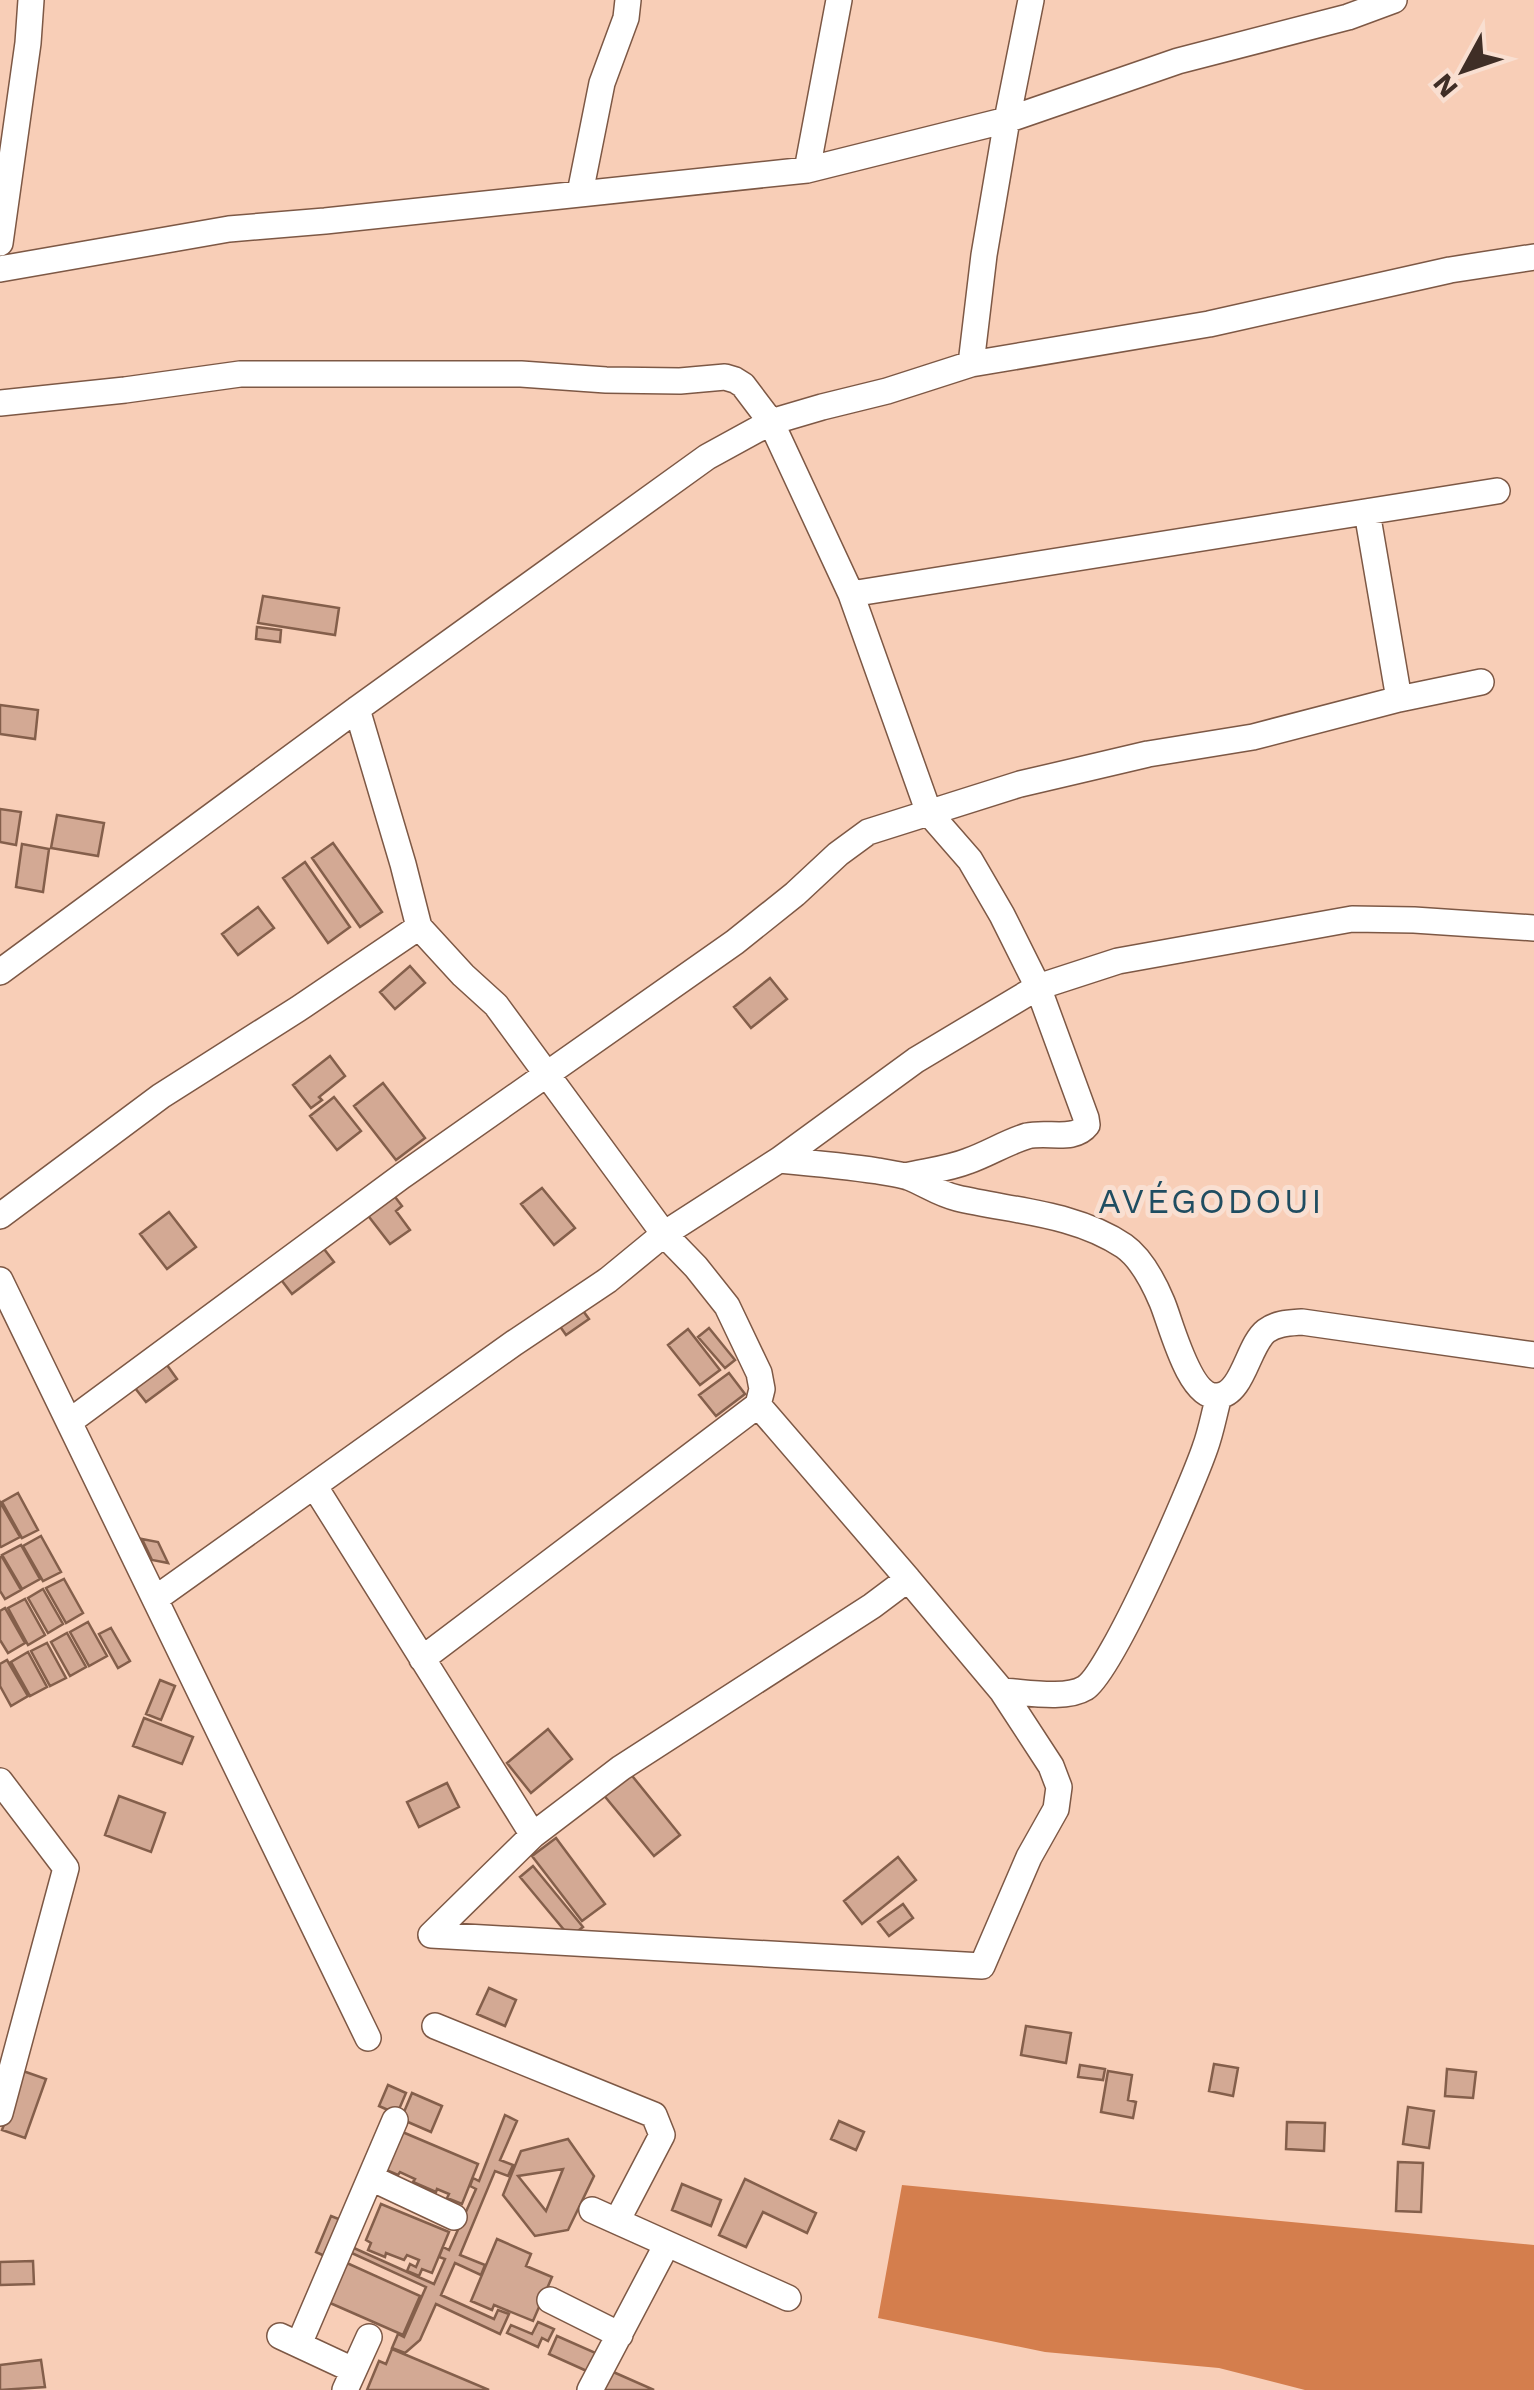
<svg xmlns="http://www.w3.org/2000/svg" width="1534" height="2390" font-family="'Work Sans',sans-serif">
  <rect width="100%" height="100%" fill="#f8ceb7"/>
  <!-- forest -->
  <path fill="#d47e4d" d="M 902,2185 L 1534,2245 L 1534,2390 L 1305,2390 L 1219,2368 L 1045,2352 L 878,2318 Z"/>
  <!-- building -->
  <path fill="#d3a994" stroke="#845f4b" stroke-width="2.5" fill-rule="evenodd" d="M 263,596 L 339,608 L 335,635 L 258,623 Z
    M 257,627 L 281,630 L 280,642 L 256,639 Z
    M 0,705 L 38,710 L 35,739 L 0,734 Z
    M 0,809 L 21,812 L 16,845 L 0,842 Z
    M 57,815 L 104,823 L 98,856 L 51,848 Z
    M 333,843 L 382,912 L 360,927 L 312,858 Z
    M 22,844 L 49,849 L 43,892 L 16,887 Z
    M 305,862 L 350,927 L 328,943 L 283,878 Z
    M 258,907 L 274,928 L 238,955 L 222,934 Z
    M 410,966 L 425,983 L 395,1009 L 380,992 Z
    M 770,978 L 787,999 L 751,1028 L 734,1007 Z
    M 330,1056 L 345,1076 L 319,1097 L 322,1100 L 311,1108 L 293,1085 Z
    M 383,1083 L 425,1138 L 396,1160 L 354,1106 Z
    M 334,1097 L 361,1131 L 337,1150 L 310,1116 Z
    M 542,1188 L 575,1228 L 554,1245 L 521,1204 Z
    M 392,1193 L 402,1206 L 396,1211 L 410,1230 L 390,1244 L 366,1213 Z
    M 169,1212 L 196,1247 L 167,1269 L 140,1234 Z
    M 321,1245 L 334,1262 L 292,1294 L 279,1277 Z
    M 581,1308 L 589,1319 L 566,1335 L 559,1325 Z
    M 709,1328 L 735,1360 L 725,1368 L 698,1337 Z
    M 688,1329 L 720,1370 L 700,1385 L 668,1345 Z
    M 167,1365 L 177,1379 L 146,1402 L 135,1388 Z
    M 729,1373 L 745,1394 L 716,1416 L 699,1395 Z
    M 18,1493 L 38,1530 L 22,1538 L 2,1502 Z
    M 0,1502 L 20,1537 L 1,1547 L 0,1546 Z
    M 41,1536 L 61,1572 L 43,1581 L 23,1546 Z
    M 142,1539 L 158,1542 L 168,1563 L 152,1560 Z
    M 21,1545 L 40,1579 L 22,1589 L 2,1555 Z
    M 0,1557 L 2,1557 L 21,1590 L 5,1599 L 0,1591 Z
    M 64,1579 L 83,1613 L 66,1623 L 46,1588 Z
    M 43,1589 L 63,1624 L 48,1633 L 28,1598 Z
    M 25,1599 L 45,1635 L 28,1645 L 8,1608 Z
    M 5,1608 L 25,1643 L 8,1653 L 0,1640 L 0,1611 Z
    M 88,1622 L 107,1656 L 89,1666 L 70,1632 Z
    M 111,1628 L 130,1661 L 118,1668 L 99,1634 Z
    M 67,1633 L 86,1667 L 70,1676 L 51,1642 Z
    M 47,1643 L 66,1678 L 50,1686 L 31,1651 Z
    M 28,1652 L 47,1687 L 30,1696 L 11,1662 Z
    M 7,1660 L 28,1696 L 11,1706 L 0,1686 L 0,1664 Z
    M 160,1680 L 175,1686 L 161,1720 L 146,1714 Z
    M 144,1718 L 193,1737 L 182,1764 L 133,1746 Z
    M 548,1729 L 572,1759 L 531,1793 L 507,1763 Z
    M 629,1772 L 680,1835 L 654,1856 L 602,1793 Z
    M 447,1783 L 459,1807 L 419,1827 L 407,1802 Z
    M 119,1796 L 165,1813 L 151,1852 L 105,1835 Z
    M 556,1838 L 605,1904 L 582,1921 L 532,1856 Z
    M 898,1857 L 916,1880 L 862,1924 L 844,1901 Z
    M 533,1866 L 583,1927 L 570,1937 L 520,1877 Z
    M 903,1904 L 913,1918 L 889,1936 L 878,1922 Z
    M 489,1988 L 516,2000 L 505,2026 L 477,2014 Z
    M 1026,2026 L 1071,2033 L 1066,2063 L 1021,2055 Z
    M 1214,2064 L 1238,2068 L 1233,2096 L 1209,2091 Z
    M 1080,2065 L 1105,2069 L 1103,2080 L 1078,2077 Z
    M 1447,2069 L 1476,2072 L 1473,2098 L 1445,2096 Z
    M 23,2071 L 46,2079 L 25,2138 L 2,2130 Z
    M 1108,2071 L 1132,2075 L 1128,2100 L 1136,2102 L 1133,2118 L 1101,2112 Z
    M 388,2085 L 406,2093 L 397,2114 L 379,2106 Z
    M 412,2093 L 442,2106 L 431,2132 L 401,2119 Z
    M 1408,2107 L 1434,2111 L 1429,2148 L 1403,2144 Z
    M 505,2115 L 517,2121 L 500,2160 L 513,2165 L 508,2176 L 495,2171 L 460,2255 L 485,2265 L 481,2275 L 455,2263 L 441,2295 L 494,2319 L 498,2310 L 509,2314 L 500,2334 L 436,2304 L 420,2340 L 405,2353 L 392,2348 L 398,2334 L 404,2337 L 426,2287 L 343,2249 L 345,2244 L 434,2284 L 445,2259 L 439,2257 L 443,2247 L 449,2250 L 476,2189 L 470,2186 L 473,2178 L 479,2181 Z
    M 839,2121 L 864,2132 L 856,2150 L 831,2139 Z
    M 1287,2122 L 1325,2123 L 1324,2151 L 1286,2149 Z
    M 393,2128 L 478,2164 L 462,2204 L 447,2198 L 449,2194 L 437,2189 L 436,2192 L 413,2182 L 415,2179 L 400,2172 L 398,2175 L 377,2166 Z
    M 568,2139 L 594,2176 L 568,2230 L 535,2236 L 503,2195 L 521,2151 ZM 563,2169 L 546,2211 L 518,2176 Z
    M 1398,2162 L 1423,2163 L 1421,2212 L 1396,2211 Z
    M 745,2179 L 816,2213 L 807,2233 L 763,2212 L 746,2247 L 719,2235 Z
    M 682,2184 L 721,2200 L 711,2226 L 672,2210 Z
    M 381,2204 L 449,2232 L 432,2273 L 422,2269 L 419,2276 L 407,2271 L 410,2264 L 416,2267 L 419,2260 L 407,2255 L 404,2260 L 386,2253 L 385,2257 L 368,2250 L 371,2243 L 366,2240 Z
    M 331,2216 L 346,2222 L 331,2259 L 316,2252 Z
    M 497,2239 L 531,2254 L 526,2266 L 552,2277 L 533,2321 L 494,2305 L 492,2310 L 471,2301 Z
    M 338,2259 L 420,2296 L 403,2335 L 321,2299 Z
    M 33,2261 L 34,2284 L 0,2285 L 0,2262 Z
    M 538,2322 L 554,2329 L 548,2341 L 542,2338 L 538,2347 L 507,2333 L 511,2325 L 532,2334 Z
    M 557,2336 L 598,2354 L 589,2372 L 549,2354 Z
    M 392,2349 L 489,2390 L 367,2390 L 379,2361 L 386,2364 Z
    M 41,2360 L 45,2387 L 0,2390 L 0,2365 Z
    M 611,2371 L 654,2390 L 602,2390 Z"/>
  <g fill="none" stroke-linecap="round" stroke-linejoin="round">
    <!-- minor casing -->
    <g stroke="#7d5845" stroke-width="28">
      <path id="minor" d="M 807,170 L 839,0
        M 580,193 L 602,83 L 626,18 L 628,0
        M 0,243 L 28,43 L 31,0
        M 0,269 L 229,229 L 325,221 L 807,170 L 1007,120 L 1178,61 L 1348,17 L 1394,0
        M 971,364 L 984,255 L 1007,120 L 1031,0
        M 0,403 L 125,390 L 240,374 L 521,374 L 606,380 L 680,381 L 725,377 L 735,380 L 743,385 L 771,422 L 851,594 L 929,813 L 970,860 L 1002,915 L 1038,987 L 1086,1118 L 1087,1125 C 1074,1142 1048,1131 1027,1136 C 1007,1142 988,1154 968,1161 C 948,1169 926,1171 905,1176
        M 1367,512 L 1399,699
        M 851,594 L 1497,491
        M 357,709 L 403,864 L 419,927 L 463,975 L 496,1005 L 664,1234 L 696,1267 L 727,1306 L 759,1373 L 762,1389 L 758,1405 L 422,1659
        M 0,972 L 357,709 L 707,457 L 771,422 L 822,407 L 887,391 L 971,364 L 1209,324 L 1450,270 L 1534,257
        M 779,1160 C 812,1163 845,1166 878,1171 C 888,1173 898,1174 908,1177 C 924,1183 939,1194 957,1198 C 1012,1211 1075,1213 1124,1246 C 1141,1258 1154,1283 1162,1302 C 1171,1323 1189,1399 1218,1396 C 1243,1394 1248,1345 1266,1331 C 1277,1323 1289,1323 1302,1322 L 1534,1355
        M 0,1216 L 161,1096 L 298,1009 L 419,927
        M 0,1280 L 368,2038
        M 758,1405 L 908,1579
        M 69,1422 L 402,1176 L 735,942 L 795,894 L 838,854 L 868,832 L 1020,784 L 1148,754 L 1253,737 L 1399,699 L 1481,682
        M 315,1487 L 533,1835
        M 908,1579 L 1002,1691 L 1051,1766 L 1059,1787 L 1056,1809 L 1029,1857 L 982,1966 L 431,1935 L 533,1835 L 621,1768 L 872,1606 Z
        M 155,1599 L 514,1343 L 608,1280 L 664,1234 L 779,1160 L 916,1060 L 1038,987 L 1118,961 L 1352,919 L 1414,920 L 1534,928
        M 1002,1691 C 1024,1692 1066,1700 1085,1688 C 1111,1673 1192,1486 1205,1448 C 1211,1432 1214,1414 1219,1396
        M 0,1781 L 66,1868 L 0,2113
        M 435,2026 L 654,2115 L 662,2135 L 617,2221
        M 371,2178 L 454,2217
        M 592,2210 L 788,2298
        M 550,2300 L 620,2335
        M 280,2336 L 353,2370
        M 299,2344 L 395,2120
        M 345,2390 L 369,2337
        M 590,2390 L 667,2244"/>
    </g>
    <!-- minor -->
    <use href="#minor" stroke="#fff" stroke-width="25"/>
  </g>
  <g text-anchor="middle" stroke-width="10" stroke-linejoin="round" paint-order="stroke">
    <!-- quarter labels -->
    <g font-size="35" letter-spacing="2.5" fill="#1f4d61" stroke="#f9dfd1">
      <text x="1211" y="1213">AVÉGODOUI</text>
    </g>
  </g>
  <!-- north arrow -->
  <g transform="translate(1464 70) rotate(230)" stroke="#f9dfd1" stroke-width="8" paint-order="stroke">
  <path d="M0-8L18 38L0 25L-18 38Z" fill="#3f2e26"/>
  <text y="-15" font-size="28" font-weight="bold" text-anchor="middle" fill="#3f2e26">N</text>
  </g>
</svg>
